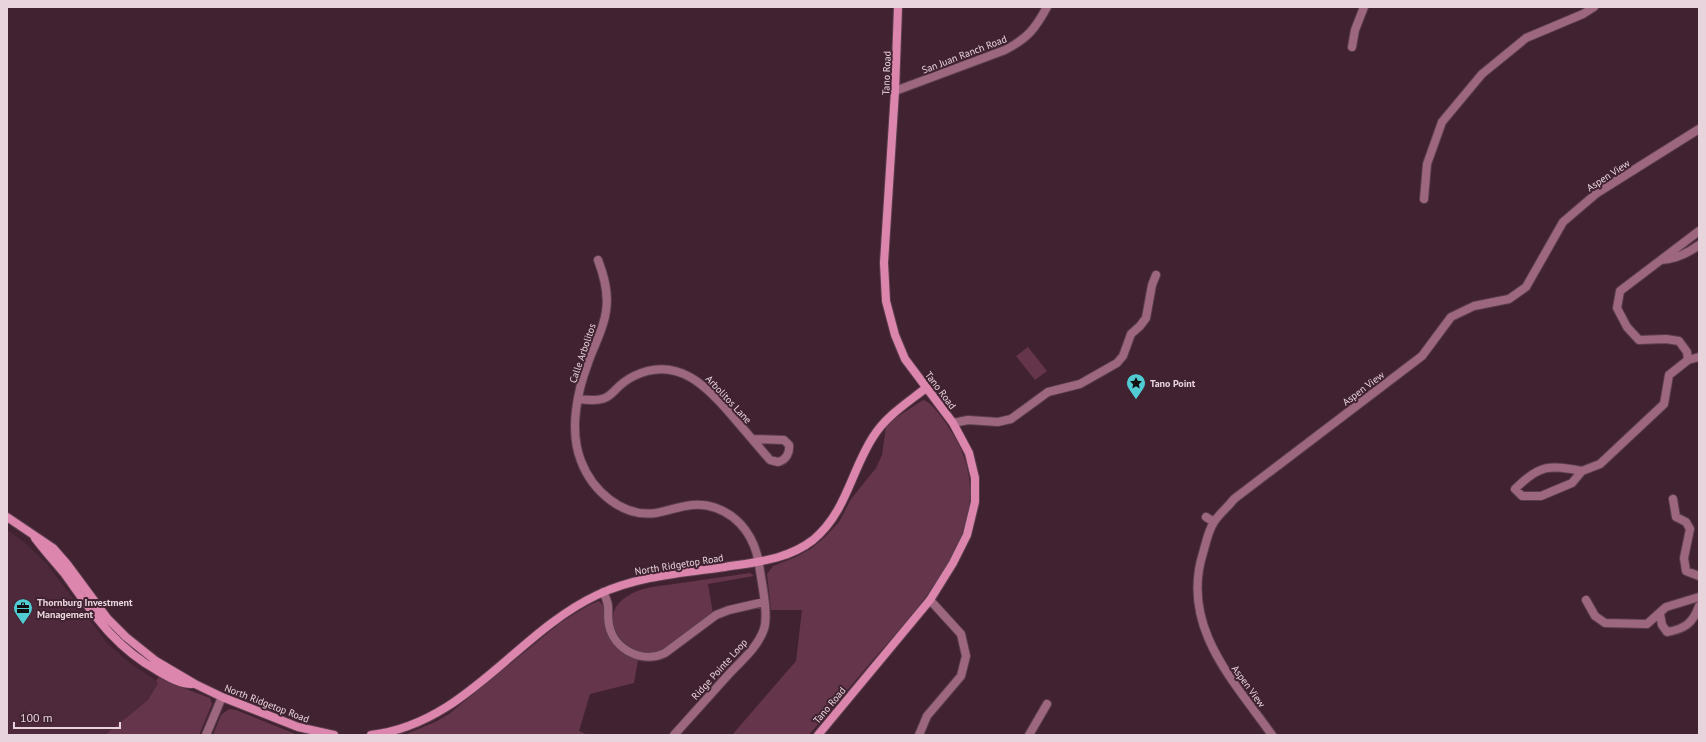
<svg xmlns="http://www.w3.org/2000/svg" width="1706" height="742" font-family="'PT Sans',sans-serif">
  <rect width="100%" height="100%" fill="#402230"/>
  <!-- built -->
  <path fill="#4e293b" d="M 7,530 L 24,542 L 47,564 L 108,644 L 130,663 L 158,682 L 148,700 L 105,735 L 7,735 Z"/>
  <!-- green -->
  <path fill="#65354c" d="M 1028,347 L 1047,371 L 1035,380 L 1016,356 Z
    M 923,400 C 932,401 949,427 954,436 C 969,460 974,490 967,518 C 954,568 912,616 878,654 C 855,681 832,708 809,735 L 732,735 L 796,661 L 802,610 L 771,610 L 767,574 L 773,566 L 796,557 L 812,548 L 825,537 L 839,522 L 851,499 L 876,468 L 882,455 L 886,427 L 894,419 Z
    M 750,573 L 754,576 L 708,584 L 713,614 C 693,622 678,647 658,652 C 626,660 594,618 626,597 C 642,586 662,586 681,583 C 704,580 727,576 750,573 Z
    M 599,601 L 605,607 C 606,633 610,652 638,660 L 634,683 L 590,694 L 579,731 L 588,735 L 404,735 L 435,722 L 449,714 L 560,623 L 589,605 Z
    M 159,677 L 173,684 L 210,698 L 212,704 L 199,735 L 105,735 L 148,700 L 158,683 L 156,681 Z
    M 229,709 L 236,710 L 298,735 L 213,735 L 221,715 Z"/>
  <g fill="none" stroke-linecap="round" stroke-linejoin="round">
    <!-- street casing -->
    <g stroke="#5b3e4c" stroke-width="10">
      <path id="street" d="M 1352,47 L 1355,30 L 1364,7
        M 895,91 L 1005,50 C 1028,38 1035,29 1047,7
        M 1424,199 L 1427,164 L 1442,122 L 1482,74 L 1526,38 L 1583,14 L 1594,7
        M 598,260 C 604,276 609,293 606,311 C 604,329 594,345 588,363 C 577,392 569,431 581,461 C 592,490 622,518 656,513 C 677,509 694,500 716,508 C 741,517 755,539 759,564 C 761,581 769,613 764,629 C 758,647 741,661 728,675 C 710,695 692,715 674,735
        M 1661,260 C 1676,259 1687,254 1699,245
        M 1688,360 L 1687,352 L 1679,341 L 1666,339 L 1639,340 L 1627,327 L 1617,308 L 1620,291 L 1699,231
        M 579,399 C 618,404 607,389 634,376 C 678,355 708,387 734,418 C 746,432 758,446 770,460 L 778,462 C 786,460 790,453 789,445 L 784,440 L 752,439
        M 953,423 L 968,420 L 998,422 L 1011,419 L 1048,392 L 1080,384 L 1117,363 L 1123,356 L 1131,334 L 1140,326 L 1146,318 L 1152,285 L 1156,275
        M 1582,471 C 1549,465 1540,464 1515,489 L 1522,496 L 1541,496 L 1572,483 L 1582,471 L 1600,464 L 1664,404 L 1669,375 L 1688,360 L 1699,357
        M 1673,499 L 1676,517 L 1686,522 L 1690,529 L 1684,558 L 1686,571 L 1699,576
        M 1206,517 L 1214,522
        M 603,592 C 612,609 606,611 609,625 C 614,650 643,664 665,653 L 716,615 L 729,610 L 764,602
        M 1586,600 L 1595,616 L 1605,623 L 1647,624 L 1666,607 L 1699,597
        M 1660,614 L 1662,625 L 1667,632 C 1685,629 1693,623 1699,606
        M 206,735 L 222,697
        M 919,735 L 927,716 L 961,676 L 966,656 L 961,634 L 930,600
        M 1029,735 L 1047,704
        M 1272,735 C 1233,680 1180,626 1203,553 C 1206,543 1208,531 1214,522 C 1219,514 1228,507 1234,499 L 1422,356 L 1451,317 L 1474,306 L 1509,299 L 1526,287 L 1563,222 L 1597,193 L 1699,129"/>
    </g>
    <!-- secondary casing -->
    <g stroke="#5b3e4c" stroke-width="10">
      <path id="secondary" d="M 7,517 L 53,548 L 67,564 L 107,618 L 126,637 L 156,661 L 195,684 L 222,697 L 298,727 L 334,735
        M 35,538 C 44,550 54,561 64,573 C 93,613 113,646 158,671 C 168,677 180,684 192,684
        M 371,735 C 466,724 516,633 597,595 C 637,576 682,573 725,567 C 756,562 787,560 813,540 C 846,513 851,471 873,437 C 886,416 907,403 926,388
        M 818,735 L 930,600 L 953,563 L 967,535 L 975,502 L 975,478 L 969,453 L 953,423 L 905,359 L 895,335 L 886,301 L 884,263 L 895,91 L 898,7"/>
    </g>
    <!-- street -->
    <use href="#street" stroke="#9d677f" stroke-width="8"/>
    <!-- secondary -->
    <use href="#secondary" stroke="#dc86ae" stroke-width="8"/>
  </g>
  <!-- icons -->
  <defs>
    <g id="sight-pin" transform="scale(1)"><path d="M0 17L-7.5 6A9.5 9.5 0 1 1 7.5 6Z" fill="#51ccd3" stroke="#402230"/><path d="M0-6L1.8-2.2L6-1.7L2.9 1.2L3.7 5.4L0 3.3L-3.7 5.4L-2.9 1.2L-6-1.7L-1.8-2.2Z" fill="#111"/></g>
    <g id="office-pin" transform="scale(1)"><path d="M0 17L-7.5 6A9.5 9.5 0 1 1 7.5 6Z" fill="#51ccd3" stroke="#402230"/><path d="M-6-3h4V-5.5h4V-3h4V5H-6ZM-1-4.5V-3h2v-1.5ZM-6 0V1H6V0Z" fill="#111"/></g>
  </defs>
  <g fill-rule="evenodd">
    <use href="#sight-pin" x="1136" y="383"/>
    <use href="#office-pin" x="23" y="608"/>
  </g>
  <g text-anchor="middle" stroke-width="4" stroke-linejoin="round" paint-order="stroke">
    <!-- street labels -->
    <g font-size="10" fill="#e8d4dc" stroke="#402230">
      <text transform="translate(964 54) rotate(-21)" y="4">San Juan Ranch Road</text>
      <text transform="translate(886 73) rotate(-88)" y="4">Tano Road</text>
      <text transform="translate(1608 175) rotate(-33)" y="4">Aspen View</text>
      <text transform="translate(582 353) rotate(-71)" y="4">Calle Arbolitos</text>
      <text transform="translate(1363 388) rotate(-37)" y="4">Aspen View</text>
      <text transform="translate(941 390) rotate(53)" y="4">Tano Road</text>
      <text transform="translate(729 399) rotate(47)" y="4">Arbolitos Lane</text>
      <text transform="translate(679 564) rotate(-9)" y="4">North Ridgetop Road</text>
      <text transform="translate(719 669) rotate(-48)" y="4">Ridge Pointe Loop</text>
      <text transform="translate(1249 686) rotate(54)" y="4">Aspen View</text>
      <text transform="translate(267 703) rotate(21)" y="4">North Ridgetop Road</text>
      <text transform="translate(829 705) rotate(-50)" y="4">Tano Road</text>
    </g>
    <!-- poi labels -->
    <g font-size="10" font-weight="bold" fill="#e8d4dc" stroke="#402230" text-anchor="start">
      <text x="1150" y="387">Tano Point</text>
      <text x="37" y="606">Thornburg Investment<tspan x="37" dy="12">Management</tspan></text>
    </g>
  </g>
  <!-- border -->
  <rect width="1706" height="742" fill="none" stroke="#e8d4dc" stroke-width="16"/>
  <!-- scale -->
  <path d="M14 722v6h106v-6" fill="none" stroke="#e8d4dc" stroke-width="2"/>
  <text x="20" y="722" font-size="12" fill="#e8d4dc" stroke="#402230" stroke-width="3" paint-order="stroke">100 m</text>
</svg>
